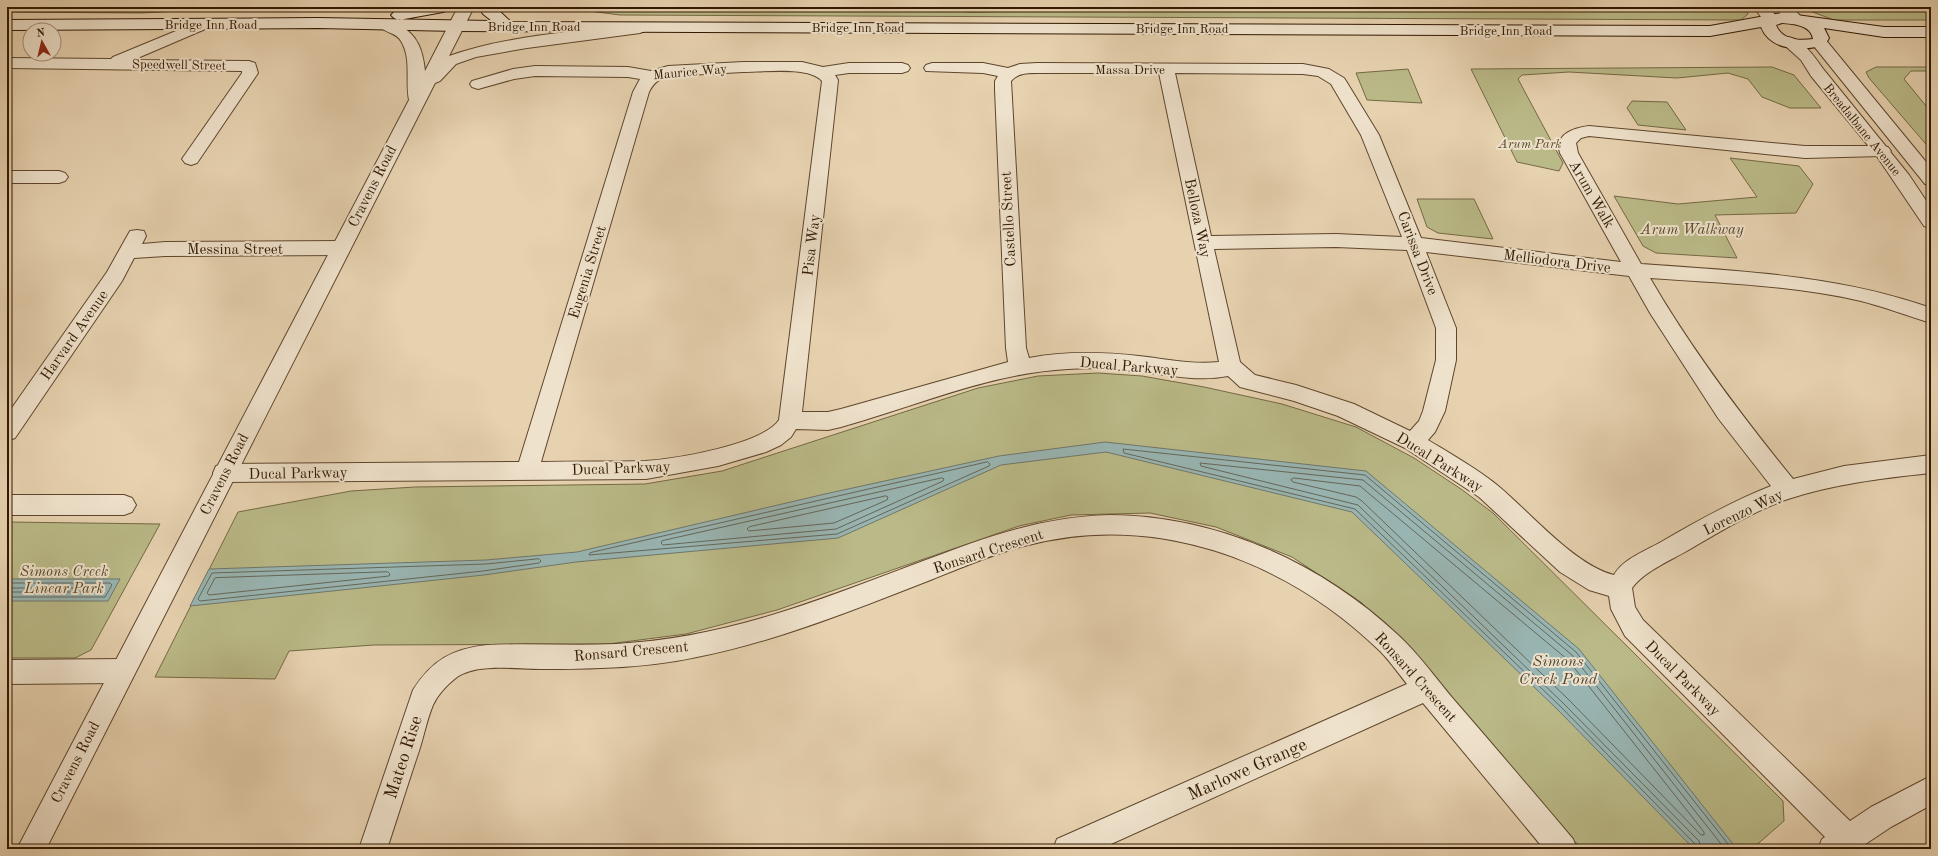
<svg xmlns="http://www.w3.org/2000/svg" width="1938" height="856" font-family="'Old Standard TT',serif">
  <rect width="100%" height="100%" fill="#e7d2b0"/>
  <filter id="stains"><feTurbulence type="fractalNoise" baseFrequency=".005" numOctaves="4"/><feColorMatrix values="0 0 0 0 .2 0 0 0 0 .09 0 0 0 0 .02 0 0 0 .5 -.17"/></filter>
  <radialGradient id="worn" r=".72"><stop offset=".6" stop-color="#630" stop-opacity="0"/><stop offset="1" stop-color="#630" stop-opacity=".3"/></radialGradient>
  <!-- green -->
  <path fill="#baba88" stroke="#756944" d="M 7,7 L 394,7 L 384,9 L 213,9 L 142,13 L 7,12 Z
    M 518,7 L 889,7 L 971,12 L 1096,10 L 1096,7 L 1572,7 L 1609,10 L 1697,10 L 1699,7 L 1745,7 L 1748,14 L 1741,20 L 620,15 L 589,11 L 520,11 Z
    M 1806,7 L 1931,7 L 1931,20 L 1834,20 L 1810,11 Z
    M 1772,67 L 1794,75 L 1821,108 L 1790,108 L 1762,97 L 1748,79 L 1728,73 L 1677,78 L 1569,72 L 1522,75 L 1518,79 L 1563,163 L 1559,171 L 1517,162 L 1471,69 Z
    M 1876,67 L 1931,67 L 1931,71 L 1911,71 L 1904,79 L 1931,112 L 1931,150 L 1869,78 L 1866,72 Z
    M 1408,69 L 1422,103 L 1367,100 L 1356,73 Z
    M 1632,101 L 1667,102 L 1686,130 L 1638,125 L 1627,108 Z
    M 1730,158 L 1799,166 L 1813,184 L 1796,213 L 1715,215 L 1737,258 L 1656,253 L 1643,246 L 1614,196 L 1678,204 L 1757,197 Z
    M 1417,199 L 1474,199 L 1493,239 L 1438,233 L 1427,227 Z
    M 1098,373 L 1142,376 L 1204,387 L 1282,404 L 1356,427 L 1414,458 L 1461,489 L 1493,513 L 1783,801 L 1784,821 L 1752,849 L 1585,849 L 1571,839 L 1419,660 L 1362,603 L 1292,557 L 1216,527 L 1150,513 L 1071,515 L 1019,526 L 777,610 L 686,634 L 608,644 L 374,645 L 289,651 L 275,679 L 155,677 L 238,512 L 351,491 L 415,487 L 645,484 L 722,471 L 978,388 L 1038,376 Z
    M 7,522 L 160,524 L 91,650 L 75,658 L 7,658 Z"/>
  <!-- water -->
  <path fill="#99b6b4" stroke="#6f776c" d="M 1105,442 L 1366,471 L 1579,649 L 1737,849 L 1694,849 L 1558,710 L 1352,512 L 1106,452 L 1001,465 L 838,538 L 576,562 L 484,575 L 190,606 L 209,569 L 486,560 L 577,552 L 825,494 L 999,456 Z
    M 7,579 L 120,579 L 108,601 L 7,601 Z"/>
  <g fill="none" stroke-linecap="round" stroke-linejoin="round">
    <!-- shore -->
    <path stroke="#64675a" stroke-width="1" d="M 988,462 L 990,464 L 989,466 L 837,534 L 589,555 L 590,553 Z
      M 942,478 L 944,479 L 943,481 L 836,529 L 663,545 L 661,543 L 662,541 Z
      M 1294,478 L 1360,486 L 1568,660 L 1704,832 L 1704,835 L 1701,835 L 1568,699 L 1362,501 L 1356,497 L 1293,482 L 1291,480 Z
      M 886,496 L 888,497 L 887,500 L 834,523 L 749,531 L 747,529 L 749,527 Z
      M 539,559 L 541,561 L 539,563 L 483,571 L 200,601 L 198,599 L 212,573 L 486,564 Z
      M 388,572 L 390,574 L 389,576 L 209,595 L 207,593 L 215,578 Z
      M 7,583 L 110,583 L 112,585 L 105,597 L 7,597
      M 7,588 L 102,588 L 104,590 L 102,592 L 7,592
      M 1697,849 L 1695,844 L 1561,707 L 1355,509 L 1124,453 L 1123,449 L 1365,475 L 1576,652 L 1732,849
      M 1702,849 L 1699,841 L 1564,704 L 1358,505 L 1201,466 L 1200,463 L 1363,480 L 1572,655 L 1725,849"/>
    <!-- minor casing -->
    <g stroke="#5e462c" stroke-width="2">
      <path id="minor" d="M 205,19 L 210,21 L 213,24 L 210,27 L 133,60 L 249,61 L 255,63 L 258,73 L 197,163 L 191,165 L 185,163 L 182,159 L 242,73 L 242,71 L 7,68 L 7,58 L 111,59 L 113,57 Z
        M 743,62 L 802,62 L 823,67 L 849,63 L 902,63 L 908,65 L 910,68 L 908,71 L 902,73 L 849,73 L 835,75 L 838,80 L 837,90 L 802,412 L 828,412 L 841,409 L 1008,362 L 1006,348 L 995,90 L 995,81 L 998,76 L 983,73 L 926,71 L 924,68 L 926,65 L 932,63 L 983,63 L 1008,68 L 1020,64 L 1037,63 L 1303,64 L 1329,69 L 1344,78 L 1346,81 L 1379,135 L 1421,238 L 1621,262 L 1560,153 C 1554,134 1574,128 1589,126 L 1805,146 L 1882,146 L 1888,147 L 1891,151 L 1888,155 L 1882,156 L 1805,158 L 1589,136 L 1581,138 L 1576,143 L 1578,153 L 1641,264 C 1740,271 1837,275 1931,308 L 1931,323 C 1908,316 1885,307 1861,301 C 1792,285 1720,283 1650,278 C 1691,349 1741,415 1793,479 L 1844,466 L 1931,455 L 1931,473 C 1883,478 1834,484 1788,499 C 1751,512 1718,533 1685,552 C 1667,562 1644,572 1632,588 L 1635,607 L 1643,620 L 1850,821 L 1871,807 L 1931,776 L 1931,805 L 1891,827 L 1858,849 L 1818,849 L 1822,839 L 1825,837 L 1625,636 L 1611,609 L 1609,596 L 1589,590 L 1560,572 L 1479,497 L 1405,448 L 1338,416 L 1294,401 L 1240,387 L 1228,376 C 1199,382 1170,375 1141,372 C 1117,369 1092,367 1068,369 C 990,373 916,406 841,427 L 828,430 L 796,429 L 791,437 L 781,445 L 766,452 L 718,466 L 646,479 L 224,482 L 216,480 L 213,473 L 216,466 L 224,464 L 519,462 L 633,92 L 640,79 L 628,77 L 535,76 L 514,79 L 478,89 L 472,87 L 470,84 L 472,81 L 513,69 L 535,66 L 628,67 L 651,71 L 668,66 ZM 743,72 C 762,72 809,66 822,81 L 779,420 C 762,445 675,459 645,461 C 610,462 576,461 541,462 L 649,92 C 654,82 659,79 669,76 ZM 1037,73 L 1159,73 L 1219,362 C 1192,365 1166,359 1139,356 C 1102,352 1065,351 1029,358 L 1026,348 L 1011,81 C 1018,73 1027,73 1037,73 ZM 1175,73 L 1303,74 L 1318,76 L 1331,84 L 1361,135 L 1402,237 L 1336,234 L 1211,236 ZM 1336,247 L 1407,250 L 1436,328 L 1436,360 L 1423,411 L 1419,421 L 1410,431 L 1354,404 L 1296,385 L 1255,375 L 1240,362 L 1214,249 ZM 1426,252 L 1629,276 L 1650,313 L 1718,418 L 1771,486 C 1733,501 1697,521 1661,542 C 1645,551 1623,559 1614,575 C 1574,565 1530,512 1497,485 C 1476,468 1451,454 1428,440 L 1435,432 L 1445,411 L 1456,360 L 1456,328 Z
        M 7,171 L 59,171 L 65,173 L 68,177 L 65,181 L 59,183 L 7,183 Z
        M 137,230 L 144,231 L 146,236 L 142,244 L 165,242 L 341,241 L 348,243 L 351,248 L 348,253 L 341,255 L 165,256 L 134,258 L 122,281 L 15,438 L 7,441 L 7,415 L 107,272 L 130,231 Z
        M 7,495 L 124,495 L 132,498 L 136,505 L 132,512 L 124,515 L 7,515 Z
        M 1110,515 C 1217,516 1320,562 1398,635 C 1419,654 1437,680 1455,701 C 1495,747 1534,793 1573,839 L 1577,849 L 1544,849 L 1423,703 L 1100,849 L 1053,849 L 1057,839 L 1407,684 C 1398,673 1390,661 1380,651 C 1285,559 1154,511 1024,546 C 993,554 963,567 933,579 C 856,609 778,641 697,657 C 665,664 633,667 601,668 C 580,669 560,669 540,669 C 516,669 477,663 457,677 C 448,684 438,694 433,705 C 427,719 424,736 419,751 C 408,783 398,816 387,849 L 359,849 L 413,690 C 432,660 452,649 487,645 C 530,643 573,646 616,644 C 666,641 714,632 762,618 C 817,602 870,581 923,561 C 987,537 1040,517 1110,515 Z
        M 121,659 L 130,662 L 134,671 L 130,680 L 121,683 L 7,684 L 7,660 Z"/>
    </g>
    <!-- tertiary casing -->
    <g stroke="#5e462c" stroke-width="2">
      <path id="tertiary" d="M 458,7 L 474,7 L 449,56 C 508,35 578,32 640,23 L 645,25 L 648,28 L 645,31 L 640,33 L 527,48 L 476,57 L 456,64 L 440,81 L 435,83 L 46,849 L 17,849 L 409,100 C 405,81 412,59 401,41 C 396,32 384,33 378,25 L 381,22 C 388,20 392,22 398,25 C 418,34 423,51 425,71 Z
        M 1754,7 L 1770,7 L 1779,21 L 1776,24 L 1766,24 Z
        M 1775,7 L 1792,7 L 1804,20 L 1801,23 C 1790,26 1782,16 1775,7 Z
        M 1789,37 C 1805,41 1815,58 1824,70 L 1909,175 L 1931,208 L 1931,228 L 1924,226 L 1876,155 L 1811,76 L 1801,60 L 1781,42 L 1783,39 Z
        M 1819,37 L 1825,39 L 1931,168 L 1931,186 L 1925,184 L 1813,45 L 1811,42 L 1813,39 Z"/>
    </g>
    <!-- secondary casing -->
    <g stroke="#301800" stroke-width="2">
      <path id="secondary" d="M 418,7 L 451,7 L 448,10 L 443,12 L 399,20 L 394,18 L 391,15 L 394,12 Z
        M 479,7 L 495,7 L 511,22 L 1710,26 L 1782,13 L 1884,27 L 1931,27 L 1931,37 L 1884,37 L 1824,28 L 1829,38 L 1825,45 C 1803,51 1771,52 1761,27 L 1710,36 L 456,31 L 318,28 L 7,30 L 7,20 L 318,18 L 492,21 L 483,14 ZM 1782,23 C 1794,24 1811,25 1813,39 C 1799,41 1782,40 1776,25 Z"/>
    </g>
    <!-- minor -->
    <use href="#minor" fill="#efe2cc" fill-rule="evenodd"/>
    <!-- tertiary -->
    <use href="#tertiary" fill="#efe2cc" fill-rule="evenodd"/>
    <!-- secondary -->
    <use href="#secondary" fill="#efe2cc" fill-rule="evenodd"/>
  </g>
  <g text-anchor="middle" stroke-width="4" stroke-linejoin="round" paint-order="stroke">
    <!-- far-street labels -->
    <g font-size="13" fill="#301800" stroke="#efe2cc">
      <text x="211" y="29">Bridge Inn Road</text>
      <text x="534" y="31">Bridge Inn Road</text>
      <text x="858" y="32">Bridge Inn Road</text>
      <text x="1182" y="33">Bridge Inn Road</text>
      <text x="1506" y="35">Bridge Inn Road</text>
      <text transform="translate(179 64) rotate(1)" y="5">Speedwell Street</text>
      <text x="1130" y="74">Massa Drive</text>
      <text transform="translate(690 71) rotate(-5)" y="5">Maurice Way</text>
      <text transform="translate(1863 129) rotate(51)" y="5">Breadalbane Avenue</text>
    </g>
    <!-- far-park labels -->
    <g font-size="13" font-style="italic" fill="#594929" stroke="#efe2cc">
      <text x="1530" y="148">Arum Park</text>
    </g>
    <!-- street labels -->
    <g font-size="15" fill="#301800" stroke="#efe2cc">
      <text transform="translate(372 186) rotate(-63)" y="5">Cravens Road</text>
      <text transform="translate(1592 194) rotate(60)" y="5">Arum Walk</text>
      <text transform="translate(1198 218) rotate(78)" y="5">Belloza Way</text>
      <text transform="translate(1008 219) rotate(-93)" y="5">Castello Street</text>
      <text transform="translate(811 245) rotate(-83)" y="5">Pisa Way</text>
      <text x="235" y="254">Messina Street</text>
      <text transform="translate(1418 253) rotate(69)" y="5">Carissa Drive</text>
      <text transform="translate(1557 261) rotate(7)" y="5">Melliodora Drive</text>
      <text transform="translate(587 272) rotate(-73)" y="5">Eugenia Street</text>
      <text transform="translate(74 335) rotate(-55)" y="5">Harvard Avenue</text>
      <text transform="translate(1129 366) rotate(5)" y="5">Ducal Parkway</text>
      <text transform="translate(1440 462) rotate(32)" y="5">Ducal Parkway</text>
      <text transform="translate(621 468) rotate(-2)" y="5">Ducal Parkway</text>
      <text transform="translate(298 473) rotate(-1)" y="5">Ducal Parkway</text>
      <text transform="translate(224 474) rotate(-63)" y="5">Cravens Road</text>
      <text transform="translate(1743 512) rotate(-26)" y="5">Lorenzo Way</text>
      <text transform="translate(988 551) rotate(-18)" y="5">Ronsard Crescent</text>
      <text transform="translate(631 651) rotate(-5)" y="5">Ronsard Crescent</text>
      <text transform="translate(1416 677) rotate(48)" y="5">Ronsard Crescent</text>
      <text transform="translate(1683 678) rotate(45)" y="5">Ducal Parkway</text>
      <text transform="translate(75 762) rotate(-63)" y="5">Cravens Road</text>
    </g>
    <!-- park labels -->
    <g font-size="15" font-style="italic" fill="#594929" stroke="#efe2cc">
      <text x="1692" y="234">Arum Walkway</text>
      <text x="64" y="576">Simons Creek<tspan x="64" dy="17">Linear Park</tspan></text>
    </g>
    <!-- water labels -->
    <g font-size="16" font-style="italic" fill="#504736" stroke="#efe2cc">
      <text x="1558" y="666">Simons<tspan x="1558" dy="18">Creek Pond</tspan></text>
    </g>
    <!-- near-street labels -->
    <g font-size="18" fill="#301800" stroke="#efe2cc">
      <text transform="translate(403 757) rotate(-72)" y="6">Mateo Rise</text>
      <text transform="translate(1247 769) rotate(-24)" y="6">Marlowe Grange</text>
    </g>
  </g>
  <!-- margin -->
  <rect width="1938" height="856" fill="none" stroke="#e7d2b0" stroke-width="24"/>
  <rect x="8" y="8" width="1922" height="840" fill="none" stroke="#301800" stroke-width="2"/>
  <rect x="12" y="12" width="1914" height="832" fill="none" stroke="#301800"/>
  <!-- north arrow -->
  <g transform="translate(42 42) rotate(352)"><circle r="19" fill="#efe2cc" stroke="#a3917a"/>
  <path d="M0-3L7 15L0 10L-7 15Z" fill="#8f2418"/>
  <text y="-6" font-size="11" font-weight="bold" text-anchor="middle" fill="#301800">N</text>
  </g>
  <rect width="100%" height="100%" filter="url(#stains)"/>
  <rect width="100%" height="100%" fill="url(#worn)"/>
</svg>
